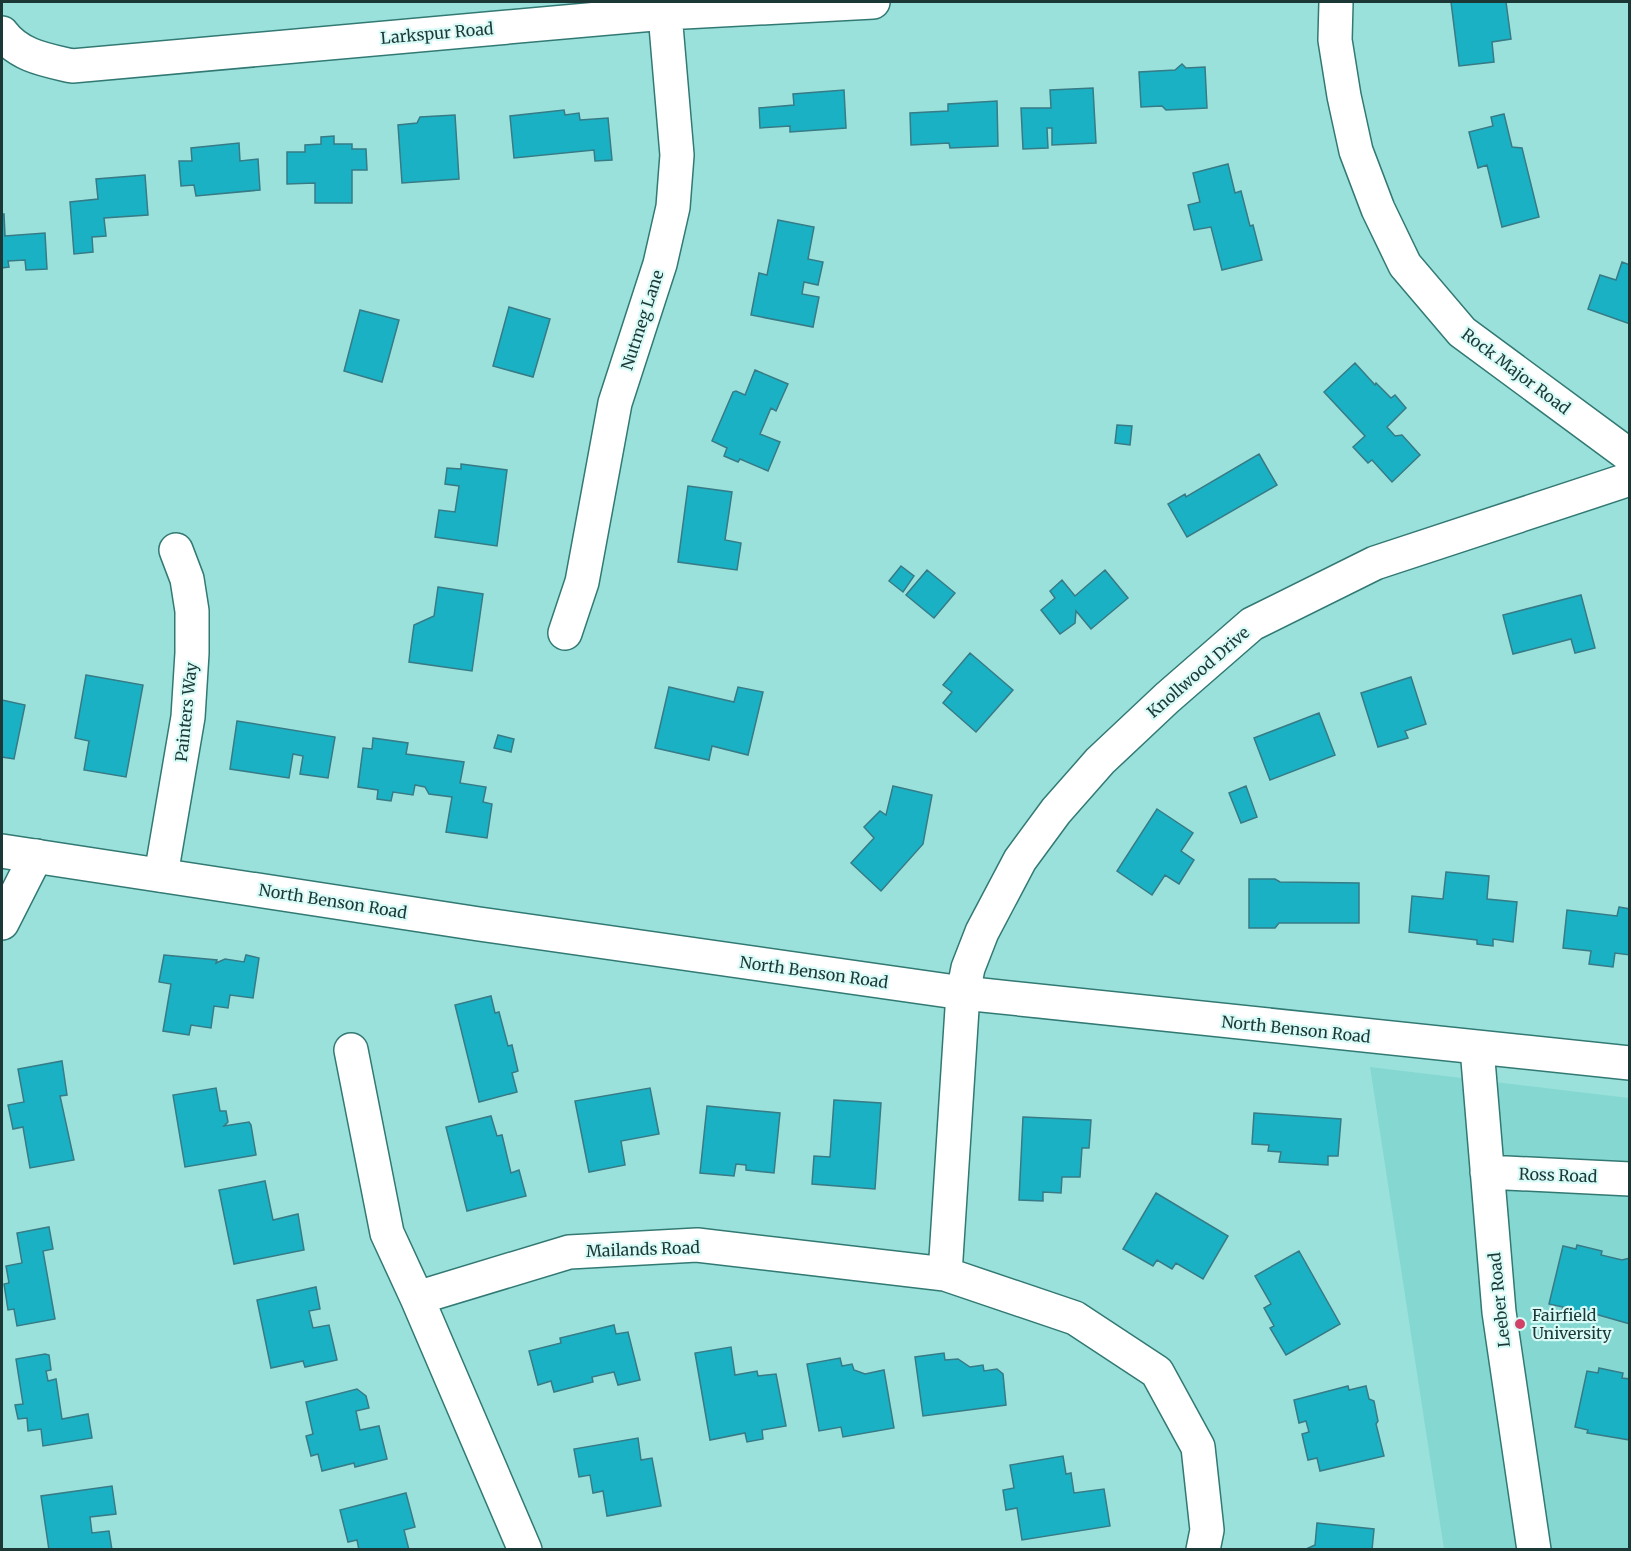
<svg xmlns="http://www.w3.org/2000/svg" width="1631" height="1551" font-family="Merriweather,serif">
  <rect width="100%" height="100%" fill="#9be1db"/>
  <!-- built -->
  <path fill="#85d7d1" d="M 1370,1067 L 1629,1098 L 1629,1549 L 1444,1549 Z"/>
  <!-- building -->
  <path fill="#1bb1c4" stroke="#367b86" stroke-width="1.5" d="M 1451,2 L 1506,2 L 1511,39 L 1492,42 L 1494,62 L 1459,66 Z
    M 1182,64 L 1186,68 L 1205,67 L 1207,108 L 1166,110 L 1162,106 L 1141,107 L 1139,72 L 1175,70 Z
    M 1093,88 L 1096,143 L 1052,145 L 1052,128 L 1047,128 L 1048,148 L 1023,149 L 1021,108 L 1051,108 L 1050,90 Z
    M 844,90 L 846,128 L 790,132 L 790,126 L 760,128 L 759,108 L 794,105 L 793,94 Z
    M 997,101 L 998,146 L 950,148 L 949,143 L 911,145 L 910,113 L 948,111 L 948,104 Z
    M 564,110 L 565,115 L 579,113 L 580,120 L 608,118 L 612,160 L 595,161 L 594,150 L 514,158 L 510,116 Z
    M 1504,114 L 1512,147 L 1522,148 L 1539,217 L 1502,227 L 1487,165 L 1478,168 L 1469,132 L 1493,126 L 1491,117 Z
    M 455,115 L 459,179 L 402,183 L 398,125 L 417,123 L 420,117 Z
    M 334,136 L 334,144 L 352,144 L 352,149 L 366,149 L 367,170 L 352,170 L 352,203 L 315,203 L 315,183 L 287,184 L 287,152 L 305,152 L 305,145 L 321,144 L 321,137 Z
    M 239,143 L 240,161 L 258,159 L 260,190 L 196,196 L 194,185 L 181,186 L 179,161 L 192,161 L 191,148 Z
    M 1228,164 L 1235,193 L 1241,191 L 1250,226 L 1253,225 L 1262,260 L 1222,270 L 1211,227 L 1194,230 L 1188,205 L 1200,202 L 1193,173 Z
    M 145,175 L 148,215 L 104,218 L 106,236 L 92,237 L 93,252 L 74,254 L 70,202 L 98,199 L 96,179 Z
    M 2,214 L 4,214 L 5,236 L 45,233 L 47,269 L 26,270 L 25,260 L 8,261 L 9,267 L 2,268 Z
    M 778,220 L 814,227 L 808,259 L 823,262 L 818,285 L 804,282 L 802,294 L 819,297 L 813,327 L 751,315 L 759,273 L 767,275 Z
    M 1622,262 L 1630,265 L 1630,324 L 1588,309 L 1600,275 L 1616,280 Z
    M 509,307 L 550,319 L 533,377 L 493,366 Z
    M 360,310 L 399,320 L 382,382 L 344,371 Z
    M 1355,363 L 1375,385 L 1376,383 L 1391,398 L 1395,395 L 1406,408 L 1387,427 L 1395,436 L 1402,435 L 1420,455 L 1392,482 L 1372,460 L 1368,463 L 1353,447 L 1365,436 L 1324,392 Z
    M 755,370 L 788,384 L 776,411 L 771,408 L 760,434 L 780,442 L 768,471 L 740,459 L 738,462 L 724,456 L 727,448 L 712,441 L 733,392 L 736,391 L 745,395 Z
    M 1117,425 L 1132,426 L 1130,445 L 1115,443 Z
    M 1259,454 L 1277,485 L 1187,537 L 1168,504 L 1185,494 L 1186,497 Z
    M 461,464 L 507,470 L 497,546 L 435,537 L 439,510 L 455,512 L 459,486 L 445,484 L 447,468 L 461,469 Z
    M 688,486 L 732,492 L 725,540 L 741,543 L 737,570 L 678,562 Z
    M 901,566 L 914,576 L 903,592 L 889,581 Z
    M 927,570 L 955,593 L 934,618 L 906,595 Z
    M 1105,570 L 1128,598 L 1091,629 L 1076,611 L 1075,623 L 1060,634 L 1041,610 L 1055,598 L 1050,591 L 1062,580 L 1075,596 Z
    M 438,587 L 483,594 L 472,671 L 409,662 L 414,625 L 434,616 Z
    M 1581,595 L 1595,648 L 1575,653 L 1571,639 L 1513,654 L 1503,615 Z
    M 970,653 L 1013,690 L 976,732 L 943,703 L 952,692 L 943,685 Z
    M 86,675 L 143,685 L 126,777 L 84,770 L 89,741 L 75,738 Z
    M 1411,677 L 1426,724 L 1405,731 L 1408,738 L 1378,747 L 1361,693 Z
    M 669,687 L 734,702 L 738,687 L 763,692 L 748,755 L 712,746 L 709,760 L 655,748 Z
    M 2,700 L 25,705 L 14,759 L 2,757 Z
    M 1319,713 L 1335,755 L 1270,780 L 1254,738 Z
    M 237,721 L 335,737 L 328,778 L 300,774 L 303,756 L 293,754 L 289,778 L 230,769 Z
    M 498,735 L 514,739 L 511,752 L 494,748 Z
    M 373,738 L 408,743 L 406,754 L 464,762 L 460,783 L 486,787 L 483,802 L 492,804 L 487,838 L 446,832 L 452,797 L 429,794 L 425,787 L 415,785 L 413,795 L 393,792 L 391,801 L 377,799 L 378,790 L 358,787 L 363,748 L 372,749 Z
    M 893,786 L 932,795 L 923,844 L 881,891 L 851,863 L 874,838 L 864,827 L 880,811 L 886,815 Z
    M 1246,786 L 1257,817 L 1241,823 L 1229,793 Z
    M 1157,809 L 1193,833 L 1181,851 L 1194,860 L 1179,884 L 1165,875 L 1152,895 L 1117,871 Z
    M 1446,872 L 1489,876 L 1487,899 L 1517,902 L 1513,942 L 1493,939 L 1493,946 L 1477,944 L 1477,940 L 1409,932 L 1412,896 L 1443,899 Z
    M 1249,879 L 1275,879 L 1280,882 L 1359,883 L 1359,923 L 1279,923 L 1275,928 L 1249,928 Z
    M 1619,907 L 1630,909 L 1630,955 L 1615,953 L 1613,967 L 1589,964 L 1591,951 L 1563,948 L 1567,910 L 1617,916 Z
    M 164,955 L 217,960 L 216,963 L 225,959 L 244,962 L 246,955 L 259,958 L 253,998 L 230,995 L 228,1008 L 214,1006 L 211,1028 L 191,1025 L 189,1035 L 163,1031 L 171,984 L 159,982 Z
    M 491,996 L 495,1013 L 499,1012 L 508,1046 L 512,1045 L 518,1071 L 512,1073 L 517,1092 L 479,1102 L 455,1005 Z
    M 62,1061 L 67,1095 L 60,1096 L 74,1160 L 30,1168 L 23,1127 L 13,1129 L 8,1105 L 24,1102 L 18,1069 Z
    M 216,1088 L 220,1111 L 226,1111 L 228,1122 L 224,1126 L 249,1122 L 251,1125 L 256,1155 L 185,1167 L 173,1095 Z
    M 650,1088 L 659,1134 L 621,1141 L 625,1165 L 589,1172 L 575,1101 Z
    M 834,1100 L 881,1103 L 875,1189 L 812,1184 L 814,1156 L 830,1157 Z
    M 707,1106 L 780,1113 L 774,1173 L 746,1170 L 746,1165 L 736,1164 L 734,1176 L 700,1173 Z
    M 1254,1113 L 1341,1119 L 1338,1156 L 1328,1156 L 1328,1165 L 1279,1162 L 1281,1152 L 1268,1151 L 1269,1145 L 1252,1144 Z
    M 491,1116 L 497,1136 L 502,1135 L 511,1173 L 519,1170 L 526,1196 L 467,1211 L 446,1127 Z
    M 1023,1117 L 1091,1120 L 1089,1148 L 1082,1148 L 1080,1177 L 1062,1177 L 1061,1193 L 1043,1192 L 1043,1201 L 1019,1200 Z
    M 265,1181 L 273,1220 L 298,1214 L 304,1250 L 234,1264 L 219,1190 Z
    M 1156,1193 L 1228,1236 L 1203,1279 L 1176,1263 L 1172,1269 L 1157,1260 L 1153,1266 L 1123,1249 Z
    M 49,1227 L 53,1249 L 43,1251 L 55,1319 L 17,1326 L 14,1309 L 8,1310 L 4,1284 L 9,1283 L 6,1266 L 22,1263 L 17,1233 Z
    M 1577,1245 L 1602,1251 L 1601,1255 L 1622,1260 L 1630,1258 L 1630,1324 L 1588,1312 L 1587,1316 L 1562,1310 L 1563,1307 L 1549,1304 L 1563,1246 L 1576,1249 Z
    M 1299,1251 L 1340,1324 L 1286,1355 L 1270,1328 L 1274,1326 L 1264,1308 L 1271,1304 L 1255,1276 Z
    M 316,1287 L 320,1309 L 309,1311 L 313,1328 L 329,1325 L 337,1360 L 305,1367 L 303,1361 L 271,1368 L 257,1300 Z
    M 614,1325 L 616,1334 L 628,1332 L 640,1380 L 618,1385 L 614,1372 L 592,1377 L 593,1382 L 554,1392 L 551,1381 L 538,1385 L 529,1351 L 561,1343 L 560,1338 Z
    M 731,1347 L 735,1375 L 757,1371 L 758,1376 L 776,1374 L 786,1426 L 762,1430 L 763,1439 L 747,1442 L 745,1433 L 710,1440 L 695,1353 Z
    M 944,1353 L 945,1360 L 958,1359 L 970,1367 L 983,1365 L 984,1371 L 997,1369 L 1003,1374 L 1006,1405 L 923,1416 L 915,1357 Z
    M 45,1354 L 49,1355 L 51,1370 L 46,1371 L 48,1381 L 56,1379 L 62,1419 L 88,1414 L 92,1438 L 43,1446 L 41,1429 L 28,1431 L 27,1418 L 18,1419 L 15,1405 L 23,1404 L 16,1359 Z
    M 840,1358 L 842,1366 L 852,1364 L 854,1370 L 865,1374 L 884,1370 L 894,1428 L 843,1437 L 841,1427 L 819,1431 L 807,1364 Z
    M 1599,1368 L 1623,1373 L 1622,1378 L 1630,1379 L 1630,1440 L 1587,1433 L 1588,1430 L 1575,1427 L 1587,1371 L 1598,1373 Z
    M 1348,1386 L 1349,1390 L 1366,1386 L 1369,1399 L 1374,1401 L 1378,1421 L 1376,1424 L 1384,1456 L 1320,1471 L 1317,1458 L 1308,1460 L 1302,1434 L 1309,1432 L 1306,1421 L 1299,1423 L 1294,1400 Z
    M 357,1389 L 366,1396 L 369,1408 L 356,1411 L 360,1430 L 379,1426 L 387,1459 L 355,1467 L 354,1463 L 322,1471 L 318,1454 L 311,1456 L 306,1436 L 313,1434 L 306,1402 Z
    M 638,1438 L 641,1460 L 652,1458 L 661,1506 L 607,1516 L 603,1491 L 593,1493 L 590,1475 L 579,1477 L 574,1449 Z
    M 1063,1456 L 1066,1474 L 1071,1473 L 1074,1493 L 1104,1489 L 1110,1526 L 1022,1540 L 1017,1508 L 1006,1510 L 1003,1490 L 1014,1488 L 1010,1465 Z
    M 112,1486 L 116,1514 L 90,1517 L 92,1533 L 109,1531 L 112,1550 L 49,1550 L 41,1496 Z
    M 406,1493 L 415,1527 L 404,1530 L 409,1550 L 359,1550 L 357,1540 L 348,1542 L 340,1510 Z
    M 1317,1523 L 1374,1529 L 1372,1550 L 1304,1550 L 1315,1545 Z"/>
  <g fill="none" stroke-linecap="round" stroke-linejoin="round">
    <!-- street casing -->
    <g stroke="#327974" stroke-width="36">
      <path id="street" d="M 1336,2 L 1335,40 L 1344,96 L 1356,151 L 1378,209 L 1405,265 L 1462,332 L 1630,456
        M 2,33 C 19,56 46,60 72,66 L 665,13 L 873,2
        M 565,633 L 582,582 L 615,403 L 660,264 L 673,207 L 677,155 L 664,2
        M 161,875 L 188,717 L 192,653 L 192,611 L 187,579 L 176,550
        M 2,923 L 36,856
        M 1477,1048 L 1499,1312 L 1534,1550
        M 351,1050 L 387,1233 L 417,1298 L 525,1550
        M 1487,1172 L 1630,1179
        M 945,1274 L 963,993 L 968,968 L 982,932 L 1020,860 L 1056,811 L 1100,761 L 1167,698 L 1252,624 L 1375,563 L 1630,479
        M 417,1298 L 569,1252 L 697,1245 L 945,1274 L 1075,1318 L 1157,1372 L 1198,1447 L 1207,1530 L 1203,1550"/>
    </g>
    <!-- secondary casing -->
    <g stroke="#327974" stroke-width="36">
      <path id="secondary" d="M 2,851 L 479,924 L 963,993 L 1630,1063"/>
    </g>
    <!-- street -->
    <use href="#street" stroke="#fff" stroke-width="33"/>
    <!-- secondary -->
    <use href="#secondary" stroke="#fff" stroke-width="33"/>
  </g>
  <!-- markers -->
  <circle fill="#d24267" stroke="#d9fbf7" stroke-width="2" cx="1520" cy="1324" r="6"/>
  <g text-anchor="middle" stroke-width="4.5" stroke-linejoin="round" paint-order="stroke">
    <!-- street labels -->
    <g font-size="16" fill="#1b3836" stroke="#d9fbf7">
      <text transform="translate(437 33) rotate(-5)" y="6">Larkspur Road</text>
      <text transform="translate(642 320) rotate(-72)" y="6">Nutmeg Lane</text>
      <text transform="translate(1516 371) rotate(37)" y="6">Rock Major Road</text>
      <text transform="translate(1198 672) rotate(-41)" y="6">Knollwood Drive</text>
      <text transform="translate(186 712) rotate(-84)" y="6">Painters Way</text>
      <text transform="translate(333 901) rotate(9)" y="6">North Benson Road</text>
      <text transform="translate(814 972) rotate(8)" y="6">North Benson Road</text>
      <text transform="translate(1296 1029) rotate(6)" y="6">North Benson Road</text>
      <text transform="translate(1558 1175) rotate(2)" y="6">Ross Road</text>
      <text transform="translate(643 1249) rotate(-2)" y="6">Mailands Road</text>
      <text transform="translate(1499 1300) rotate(-96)" y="6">Leeber Road</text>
    </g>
    <!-- poi labels -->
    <g font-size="16" fill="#1b3836" stroke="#d9fbf7" text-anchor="start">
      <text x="1532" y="1321">Fairfield<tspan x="1532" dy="18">University</tspan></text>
    </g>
  </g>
  <!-- border -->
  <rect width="1631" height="1551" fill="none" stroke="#1b3836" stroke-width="6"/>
</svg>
